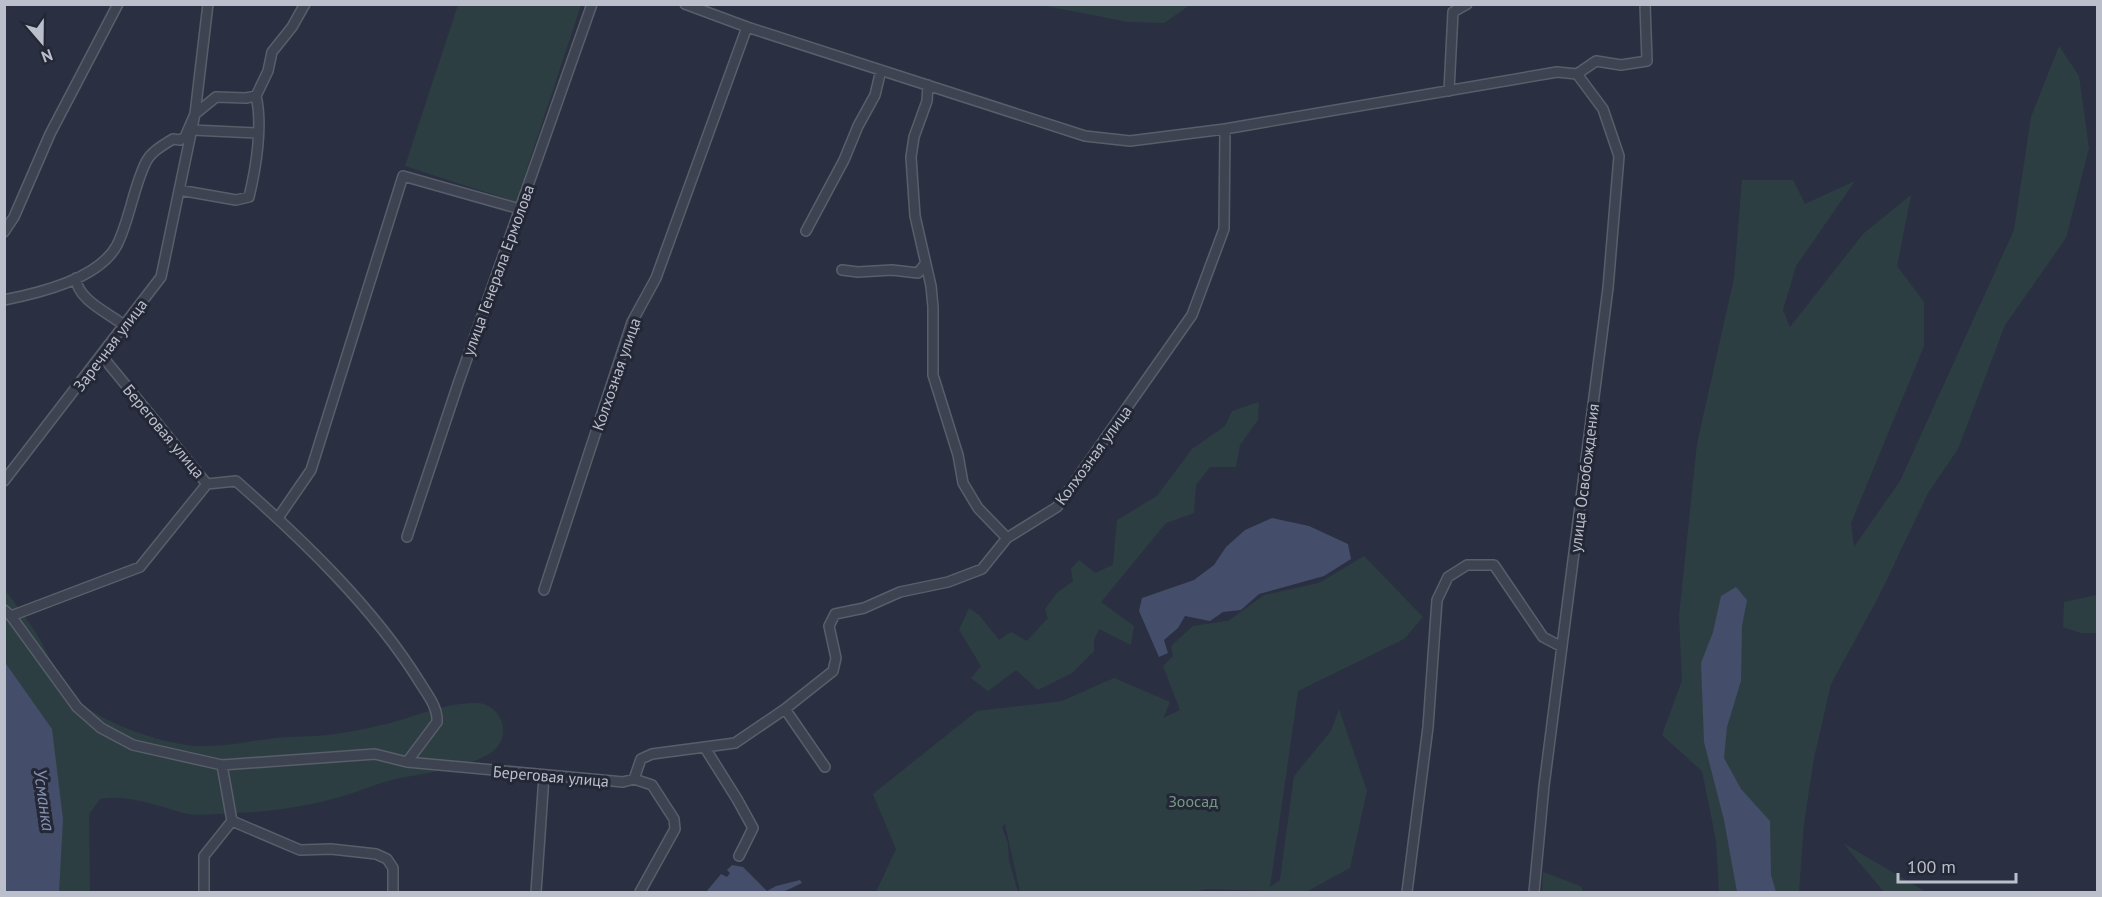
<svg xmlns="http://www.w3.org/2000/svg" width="2102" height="897" font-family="'PT Sans',sans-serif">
  <rect width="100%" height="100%" fill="#2a3041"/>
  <!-- green -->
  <path fill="#2d3e43" d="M 458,5 L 581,5 L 516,202 L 405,166 Z
    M 1041,5 L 1190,5 L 1164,23 L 1128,22 Z
    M 2059,46 L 2079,76 L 2089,148 L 2066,238 L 2005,325 L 1958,449 L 1928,493 L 1879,596 L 1831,684 L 1814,758 L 1804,823 L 1799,892 L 1719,892 L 1716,840 L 1702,771 L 1662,735 L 1682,680 L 1679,616 L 1697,444 L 1734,278 L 1742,180 L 1793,180 L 1805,204 L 1855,181 L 1796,266 L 1783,310 L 1790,327 L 1863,234 L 1911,195 L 1897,266 L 1924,302 L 1924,346 L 1851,523 L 1854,547 L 1900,481 L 2014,230 L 2031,117 Z
    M 1259,402 L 1258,420 L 1240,445 L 1236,467 L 1210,467 L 1196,485 L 1194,513 L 1166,523 L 1101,602 L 1134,626 L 1131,645 L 1099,629 L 1094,640 L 1094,651 L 1072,673 L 1038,690 L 1016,670 L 988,691 L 971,678 L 981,666 L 959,630 L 969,608 L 979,615 L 999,640 L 1011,632 L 1027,641 L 1048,618 L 1045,609 L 1057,593 L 1073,581 L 1071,569 L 1079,560 L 1095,573 L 1113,565 L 1117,520 L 1157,496 L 1192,449 L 1225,426 L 1232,411 Z
    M 1364,556 L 1423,617 L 1404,639 L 1298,691 L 1270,887 L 1280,880 L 1294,776 L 1331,731 L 1339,709 L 1367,791 L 1350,868 L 1306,892 L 1206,889 L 1193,892 L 1020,892 L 1005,824 L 1002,827 L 1008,844 L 1009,861 L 1018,892 L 876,892 L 896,849 L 873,794 L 977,711 L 1062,701 L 1114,678 L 1170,702 L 1163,718 L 1180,710 L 1163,666 L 1173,656 L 1171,646 L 1193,626 L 1228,621 L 1264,595 L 1319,583 Z
    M 4,589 C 17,606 30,622 40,640 C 51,660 61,683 78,700 C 100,723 168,746 200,746 C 226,747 250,741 276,738 C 293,736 310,737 327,735 C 346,733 364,729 382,725 C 413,718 445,702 477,703 C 483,703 490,706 495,711 C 506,723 506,740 493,751 C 473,767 421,774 396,779 C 374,784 354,794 332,799 C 300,808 264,812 231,813 C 215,814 195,817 180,812 C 155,805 127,794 100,799 L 89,814 L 90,892 L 5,892 Z
    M 2097,595 L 2097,633 L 2081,633 L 2063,627 L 2064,602 Z
    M 1843,843 L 1926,892 L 1884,892 Z
    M 1543,872 L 1580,886 L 1584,892 L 1542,892 Z"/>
  <!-- water -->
  <path fill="#444d6a" d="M 1272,518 L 1309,526 L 1348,544 L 1351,559 L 1324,576 L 1259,594 L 1241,610 L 1223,612 L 1210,621 L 1185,616 L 1178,628 L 1164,640 L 1168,653 L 1159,657 L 1139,611 L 1142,598 L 1194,580 L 1214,565 L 1226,547 L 1245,530 Z
    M 1736,587 L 1747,600 L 1742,626 L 1741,681 L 1727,727 L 1724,758 L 1741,789 L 1770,821 L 1771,875 L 1776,892 L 1737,892 L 1724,820 L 1704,742 L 1701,663 L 1713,632 L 1721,596 Z
    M 4,661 L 52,729 L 63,819 L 59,892 L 5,892 Z
    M 732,865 L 743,867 L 767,891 L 776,886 L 800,880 L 802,883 L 783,892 L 706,892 L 721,874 L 727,877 L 730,873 L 727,870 Z"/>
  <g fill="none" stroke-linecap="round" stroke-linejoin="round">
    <!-- minor casing -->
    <g stroke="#595e6b" stroke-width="12">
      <path id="minor" d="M 685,4 L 747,27 L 1085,136 L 1130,141 L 1225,129 L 1557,72 L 1577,74 L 1603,109 L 1619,156 L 1608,288 L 1544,786 L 1534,892
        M 1577,74 L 1596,61 L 1621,65 L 1647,61 L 1645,4
        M 928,85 L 927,101 L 914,137 L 911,157 L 915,216 L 931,286 L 933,307 L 933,375 L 958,455 L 963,483 L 978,508 L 1007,538
        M 1449,91 L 1453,12 L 1467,4
        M 192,130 L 258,133
        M 179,190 L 236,200 L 249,197 C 256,168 263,125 256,96
        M 806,231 L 844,160 L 858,126 L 875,95 L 881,70
        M 4,232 L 14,217 L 50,134 L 118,4
        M 842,270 L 858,272 L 892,270 L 918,273 L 925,264
        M 76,278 C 77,300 109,313 125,326
        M 4,300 C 39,293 99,279 117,245 C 130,219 133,188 146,162 C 151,152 163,145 173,139 L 180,140 L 185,137 L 195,114 L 216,97 L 246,98 L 256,96 L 268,71 L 272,52 L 292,27 L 305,4
        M 4,481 L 161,277 L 195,114 L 208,4
        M 207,484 L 236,481 C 302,539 373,607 419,681 C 427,694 438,707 437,722 L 407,762
        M 278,518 L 311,470 L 403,176 L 520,209
        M 407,537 L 458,384 L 592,4
        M 544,590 L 632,322 L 656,278 L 747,27
        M 4,610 L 11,616 L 77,707 L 101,728 L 133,745 L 222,765 L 375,754 L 407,762 L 623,782 L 634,779 L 641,759 L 652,754 L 735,743 L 785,709 L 825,767
        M 11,616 L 140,567 L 207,484 L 102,356
        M 785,709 L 833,671 L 836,658 L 829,626 L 835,614 L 864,608 L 900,592 L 948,582 L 982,569 L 1007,538 L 1057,507 L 1192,315 L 1224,229 L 1225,129
        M 705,748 L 737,799 L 753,828 L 739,856
        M 634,779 L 652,785 L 674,819 L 675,829 L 640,892
        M 232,821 L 300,850 L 331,849 L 376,854 L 387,859 L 393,868 L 393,892
        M 204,892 L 204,856 L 232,821 L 222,765
        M 536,892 L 544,776
        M 1407,892 L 1428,727 L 1437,600 L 1448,577 L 1467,565 L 1494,565 L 1543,637 L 1562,647"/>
    </g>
    <!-- minor -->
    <use href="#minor" stroke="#3e4351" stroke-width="9"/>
  </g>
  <g text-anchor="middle" stroke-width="6" stroke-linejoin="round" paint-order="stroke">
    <!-- street labels -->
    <g font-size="16" fill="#bbbfcb" stroke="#232736">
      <text transform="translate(498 270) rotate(-70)" y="6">улица Генерала Ермолова</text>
      <text transform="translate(110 345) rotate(-53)" y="6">Заречная улица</text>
      <text transform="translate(616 374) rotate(-71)" y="6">Колхозная улица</text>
      <text transform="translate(164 431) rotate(50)" y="6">Береговая улица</text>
      <text transform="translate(1093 455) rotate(-54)" y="6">Колхозная улица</text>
      <text transform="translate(1584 478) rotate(-83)" y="6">улица Освобождения</text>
      <text transform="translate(551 776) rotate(5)" y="6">Береговая улица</text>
    </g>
    <!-- park labels -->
    <g font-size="16" fill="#759983" stroke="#232736">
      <text x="1193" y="807">Зоосад</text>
    </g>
    <!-- water labels -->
    <g font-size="18" font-style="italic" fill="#8690af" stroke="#232736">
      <text transform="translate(44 800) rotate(82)" y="6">Усманка</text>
    </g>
  </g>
  <!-- border -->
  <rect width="2102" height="897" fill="none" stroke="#bbbfcb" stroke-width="12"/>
  <!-- north arrow -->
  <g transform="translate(42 42) rotate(160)" stroke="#232736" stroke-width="4.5" paint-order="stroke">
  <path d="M0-4.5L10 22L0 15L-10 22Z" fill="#bbbfcb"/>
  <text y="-9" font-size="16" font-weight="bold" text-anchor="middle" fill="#bbbfcb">N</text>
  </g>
  <!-- scale -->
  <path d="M1898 873v9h118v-9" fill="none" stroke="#bbbfcb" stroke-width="3"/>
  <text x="1907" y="873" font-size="18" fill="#bbbfcb" stroke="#232736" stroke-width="4.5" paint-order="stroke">100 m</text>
</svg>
